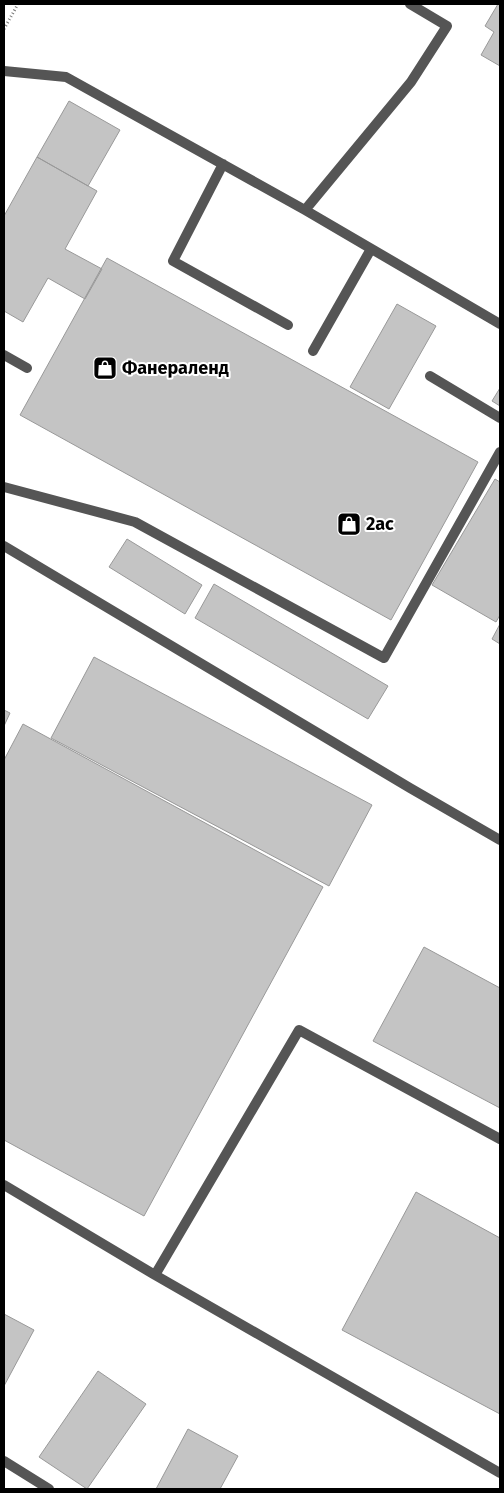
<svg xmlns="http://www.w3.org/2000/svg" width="504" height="1493" font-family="'Fira Sans',sans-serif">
  <rect width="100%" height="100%" fill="#fff"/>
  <!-- building -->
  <path fill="#c4c4c4" stroke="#999" d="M 498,4 L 500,4 L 500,66 L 481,55 L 494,32 L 485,26 Z
    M 69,101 L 120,130 L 88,186 L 37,157 Z
    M 37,157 L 97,191 L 65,249 L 102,269 L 85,299 L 48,278 L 23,322 L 4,311 L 4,216 Z
    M 107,258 L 478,462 L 391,620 L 20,415 Z
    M 397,304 L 436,326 L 389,409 L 350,387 Z
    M 500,388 L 500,406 L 492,401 Z
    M 495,479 L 500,482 L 500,615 L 496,622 L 432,585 Z
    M 127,539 L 202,585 L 185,614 L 109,567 Z
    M 214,584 L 388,686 L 368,719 L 195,618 Z
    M 500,624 L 500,644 L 492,639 Z
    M 94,657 L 372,805 L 329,886 L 51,738 Z
    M 4,710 L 10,713 L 4,726 Z
    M 23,724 L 323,887 L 144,1216 L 4,1140 L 4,760 Z
    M 424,947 L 500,988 L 500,1108 L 373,1041 Z
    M 416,1192 L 500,1238 L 500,1414 L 342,1330 Z
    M 4,1314 L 34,1330 L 4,1386 Z
    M 98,1371 L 146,1404 L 87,1489 L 39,1457 Z
    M 188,1429 L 238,1456 L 220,1489 L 156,1489 Z"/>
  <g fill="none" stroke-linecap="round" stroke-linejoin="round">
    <!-- path -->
    <path stroke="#777" stroke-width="3" stroke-dasharray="1 2.5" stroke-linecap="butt" d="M 4,29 L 18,4"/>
    <!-- service -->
    <path stroke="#555" stroke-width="10" d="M 4,71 L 66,77 L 305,210 L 500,324
      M 223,164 L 173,261 L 288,325
      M 305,210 L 411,82 L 447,26 L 410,4
      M 313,351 L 371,249
      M 4,355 L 27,368
      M 430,376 L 500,418
      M 4,487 L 135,522 L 384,658 L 500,452
      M 4,546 L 410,788 L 500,840
      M 4,1185 L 155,1275 L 299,1030 L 500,1139
      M 155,1275 L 500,1473
      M 4,1461 L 49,1489"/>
  </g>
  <!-- icons -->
  <defs>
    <g id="shop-square" transform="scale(1.25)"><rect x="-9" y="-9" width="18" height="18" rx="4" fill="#000" stroke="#fff"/><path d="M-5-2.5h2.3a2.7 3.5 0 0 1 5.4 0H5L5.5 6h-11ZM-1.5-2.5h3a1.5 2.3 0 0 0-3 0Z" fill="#fff"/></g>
  </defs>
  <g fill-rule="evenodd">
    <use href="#shop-square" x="105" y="368"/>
    <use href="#shop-square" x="349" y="524"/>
  </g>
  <g text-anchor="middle" stroke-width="4" stroke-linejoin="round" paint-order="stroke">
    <!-- poi labels -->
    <g font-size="18" font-weight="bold" fill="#000" stroke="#fff" text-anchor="start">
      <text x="122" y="374">Фанераленд</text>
      <text x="366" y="530">2ас</text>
    </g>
  </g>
  <!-- border -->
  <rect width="504" height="1493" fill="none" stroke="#000000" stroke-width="10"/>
</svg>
